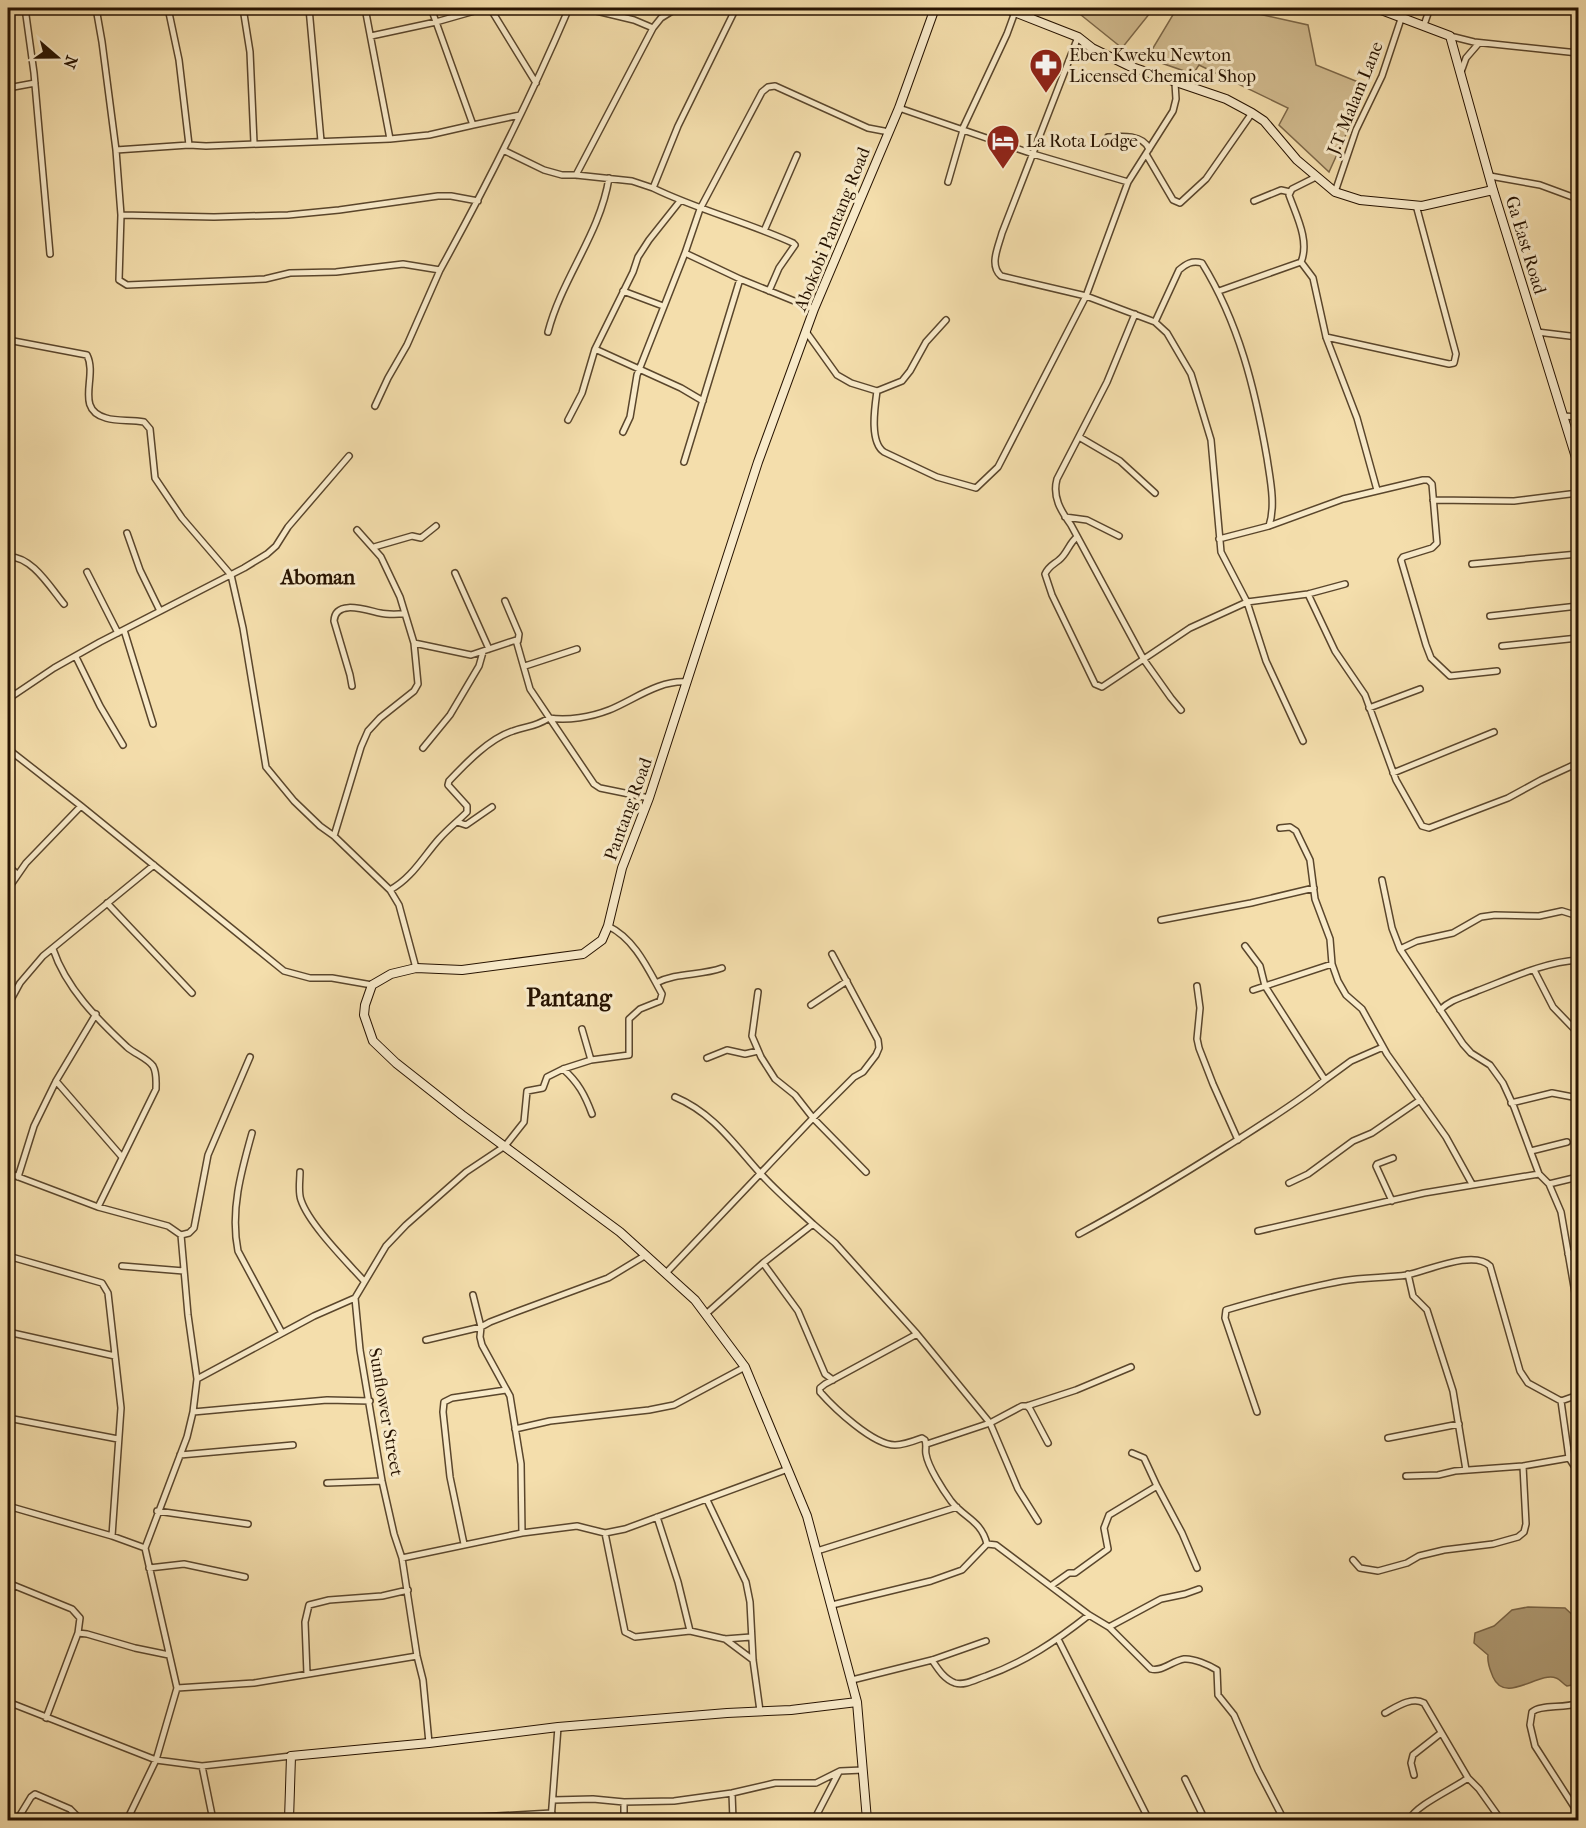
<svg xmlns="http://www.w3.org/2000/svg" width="1586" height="1828" font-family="'IM FELL French Canon',serif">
  <rect width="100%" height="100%" fill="#f4deac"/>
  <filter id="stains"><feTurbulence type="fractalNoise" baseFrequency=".00333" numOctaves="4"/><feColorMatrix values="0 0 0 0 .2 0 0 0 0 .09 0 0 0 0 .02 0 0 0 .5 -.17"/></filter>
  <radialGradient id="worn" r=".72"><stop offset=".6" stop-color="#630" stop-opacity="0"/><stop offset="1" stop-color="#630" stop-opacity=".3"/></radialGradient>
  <!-- green -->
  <path fill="#d1bb8f" stroke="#7c6748" stroke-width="1.5" d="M 1087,8 L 1154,8 L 1122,48 L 1081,15 Z
    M 1177,8 L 1232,8 L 1308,25 L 1316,65 L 1368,86 L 1329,172 L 1279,125 L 1288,108 L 1199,65 L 1193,74 L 1147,58 Z"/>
  <!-- water -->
  <path fill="#ae9972" stroke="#786345" stroke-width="1.5" d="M 1528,1607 L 1565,1608 L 1578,1620 L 1578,1650 L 1572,1685 L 1567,1686 C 1563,1684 1560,1679 1556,1678 C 1539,1671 1505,1705 1493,1677 C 1490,1669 1487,1664 1488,1655 L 1474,1643 L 1475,1633 L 1494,1626 L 1512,1610 Z"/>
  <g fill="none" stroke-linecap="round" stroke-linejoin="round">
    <!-- street casing -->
    <g stroke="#5a462c" stroke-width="8">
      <path id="street" d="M 8,8 L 11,8
        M 25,8 L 34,73 L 50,254
        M 96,8 L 102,42 L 116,150 L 121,215 L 119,280 L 127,285 L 265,279 L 290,273 L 336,272 L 403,264 L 440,270 C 487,185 531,97 569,8
        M 168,8 L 179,60 L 189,145
        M 243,8 L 250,52 L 254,143
        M 309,8 L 321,141
        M 365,8 L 390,139
        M 490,8 L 536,83
        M 584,8 L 634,20 L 653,28
        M 1031,17 L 1034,8
        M 1577,22 L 1578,18
        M 1424,25 L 1430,8
        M 371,36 L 436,22 L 485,8
        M 1450,36 L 1474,42 L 1578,53
        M 1078,37 L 1002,233 C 998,248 989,265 1001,276 L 1086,296 L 1155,322 L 1167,333 L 1191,374 L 1211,440 L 1221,552 L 1247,602 L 1266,661 L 1303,741
        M 1461,72 L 1466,58 L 1479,43
        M 8,88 L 35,83
        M 899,108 L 1033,154 L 1128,182
        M 473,125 L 520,115
        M 962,130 L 1007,34 L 1015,12
        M 1108,137 C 1121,136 1143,134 1149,149
        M 116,150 L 189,145 L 206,146 L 390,139 L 429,135 L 473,125 L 431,8
        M 503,150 L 544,170 L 562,175 L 576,175 L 632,181 L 653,188 L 678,126 L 736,8
        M 1146,154 L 1173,200 L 1180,203 L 1206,179 L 1252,113
        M 576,175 L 653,28 L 661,18 L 677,8
        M 1490,176 L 1540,185 L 1578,199
        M 1316,177 L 1292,189 L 1289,195 C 1296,215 1310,241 1301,262 L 1313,278 L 1326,337 L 1357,418 L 1377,490
        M 948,182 L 963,130
        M 653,188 C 698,210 747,222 793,243 L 795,245 L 779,268 L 769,291
        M 1335,192 L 1356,130 L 1382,76 L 1402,16
        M 1254,201 L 1281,190 L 1290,192
        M 121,215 L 214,217 L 288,215 L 339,210 L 438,196 L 451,196 L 478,201
        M 764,231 L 797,155
        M 685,253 L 700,209 L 762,92 L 768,87 L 775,86 L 868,128 L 889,132
        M 623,291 L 663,306
        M 1219,291 L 1301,262
        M 1135,314 L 1107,382 L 1057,479 C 1052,497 1061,511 1071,525 L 1144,660 L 1171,698 L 1181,710
        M 1155,322 L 1179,270 C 1186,264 1192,260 1202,263 C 1239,323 1255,389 1267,458 C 1270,479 1276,505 1269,526
        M 548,332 C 562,278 600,234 609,178
        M 1537,332 L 1578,337
        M 807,333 L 837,375 L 851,383 L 877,391 L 902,381 L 910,371 L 926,342 L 946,320
        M 1326,337 L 1449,364 L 1454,363 L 1456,354 L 1416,205
        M 8,340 L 87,355 C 98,377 74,409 106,418 C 119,422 131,419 144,422 L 150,429 L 155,478 L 182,518 L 231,575 L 243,628 L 266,767 L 294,801 L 320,826 L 334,836 L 390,890 L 399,905 L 416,968
        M 595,349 L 681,388 L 703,401
        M 877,391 C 875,406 869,442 884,452 L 937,477 L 976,488 L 998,467 L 1086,296 L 1128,182 L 1173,111 L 1176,99 L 1175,83
        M 375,406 L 388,378 L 407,345 L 440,270
        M 1563,416 L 1578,417
        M 568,420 L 582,393 L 595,349 L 633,272 L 638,257 L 649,240 L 680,201
        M 623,432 L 630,417 L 637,375 L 685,253 L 740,279 L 814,309
        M 1079,437 L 1120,461 L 1155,493
        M 684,462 L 740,279
        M 1433,500 L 1514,501 L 1578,493
        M 1065,517 L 1087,520 L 1119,536
        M 127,533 L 140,570 L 160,611
        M 1077,537 C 1069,543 1067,554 1059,560 C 1053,565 1049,566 1045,574 L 1052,595 L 1095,684 L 1102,687 L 1190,628 L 1247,602 L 1308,594 L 1345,584
        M 1219,539 L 1269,526 L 1343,499 L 1423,480 L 1428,480 L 1432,484 L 1437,543 L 1432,548 L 1403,557 L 1401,560 L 1426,645 L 1431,658 L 1450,676 L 1497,671
        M 374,547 L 412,536 L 421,538 L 436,526
        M 8,557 C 31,555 50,587 64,604
        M 1472,564 L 1578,554
        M 87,572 L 118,633
        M 455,573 L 489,649
        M 1308,594 L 1335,651 L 1365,695 L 1396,780 L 1422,826 L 1429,828 L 1508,798 L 1541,780 L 1578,763
        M 505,601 L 519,634 L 518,641
        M 1490,616 L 1578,606
        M 124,630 L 153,724
        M 414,643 L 471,655 L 516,640 L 530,689 L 594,784 L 600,788 L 649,798
        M 1502,646 L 1578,638
        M 76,657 L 100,706 L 123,745
        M 525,666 L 577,649
        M 352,686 L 350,675 L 334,621 C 335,599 366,610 380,613 C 388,615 397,614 405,614
        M 8,699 L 54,668 L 100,642 L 244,568 L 267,554 L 276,546 L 288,527 L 349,456
        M 1369,708 L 1420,689
        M 423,748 L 450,715 L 479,666 L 483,652
        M 8,749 L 81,806 L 284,971 L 310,978 L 332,978 L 372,985
        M 1393,773 L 1494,732
        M 457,822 L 466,825 L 492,807
        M 1280,828 L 1290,827 L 1296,831 L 1310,860 L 1315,899 L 1330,939 L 1332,964 L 1338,981 L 1346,995 L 1362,1009 L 1387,1054 L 1446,1137 L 1472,1184
        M 334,836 L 361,747 L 368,731 L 380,718 L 414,691 L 418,684 L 414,643 L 400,597 L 381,557 L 357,530
        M 8,866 L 17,874
        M 1382,880 L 1392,928 L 1400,949 L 1463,1044 L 1471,1053 L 1490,1065 L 1503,1083 L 1514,1107 L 1539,1174 L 1549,1184 L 1561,1212 L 1578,1310
        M 8,889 L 26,863 L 81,806
        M 390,890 C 412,878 423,857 439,839 C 448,829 458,821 467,812 L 467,806 L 448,785 L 449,781 C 466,763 490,738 513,731 C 529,725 533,728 549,718 C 568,721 591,717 609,710 C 634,700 658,680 687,682
        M 107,903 L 192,993
        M 1161,920 L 1251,903 L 1314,888
        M 1245,946 L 1260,966 L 1265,986 L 1325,1080 L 1351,1061 L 1383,1047
        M 53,949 C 66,988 97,1019 127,1047 C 135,1054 147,1058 153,1066 C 157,1073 156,1081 156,1089 L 98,1207
        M 1400,949 L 1417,941 L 1453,933 L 1481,917 L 1495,915 L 1539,916 L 1562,911 L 1578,916
        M 1534,970 L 1553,1007 L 1578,1033
        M 656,983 C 677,972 700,976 722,968
        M 1197,986 L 1200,1008 L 1197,1039 L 1199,1048 L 1213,1084 L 1238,1140
        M 1253,990 L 1332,964
        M 758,992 L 752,1036 L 761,1057 L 775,1079 L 795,1095 L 813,1118 L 866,1172
        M 8,1005 L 20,983 L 43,956 L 154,865
        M 811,1005 L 847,981
        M 1440,1010 C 1451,999 1464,997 1477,991 C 1509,979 1544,962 1578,960
        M 582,1029 L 591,1060
        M 707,1058 L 727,1050 L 745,1054 L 758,1051
        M 563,1069 C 578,1082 585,1095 592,1114
        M 56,1081 L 122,1157
        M 675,1097 C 713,1113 733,1143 760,1173 C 776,1191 795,1207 813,1224
        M 1511,1103 L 1552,1093 L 1578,1098
        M 252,1133 C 241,1172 230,1211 238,1251 L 282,1333
        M 1531,1151 L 1567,1142
        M 300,1172 C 300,1181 298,1192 301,1200 C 309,1224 346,1261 364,1281
        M 8,1173 L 98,1207 L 168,1226 L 181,1235 L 188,1315 L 197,1379
        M 18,1177 L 34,1126 L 56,1081 L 96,1014
        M 1289,1183 L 1308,1174 L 1353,1141 L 1372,1133 L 1420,1100
        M 1549,1184 L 1578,1177
        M 1392,1201 L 1376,1166 L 1377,1164 L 1393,1158
        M 1258,1231 L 1424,1193 L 1539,1174
        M 1079,1234 C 1129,1207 1177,1178 1226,1147 C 1259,1126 1294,1105 1325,1080
        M 181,1235 L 189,1233 L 194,1228 L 208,1155 L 250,1057
        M 1568,1254 L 1578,1251
        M 8,1256 L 102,1283 L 108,1293 L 121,1408 L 112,1536
        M 763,1263 L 798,1311 L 825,1374 L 833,1380
        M 122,1266 L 184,1271
        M 666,1273 L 813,1118 L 854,1077 L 863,1072 L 876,1055 L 879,1048 L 878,1040 L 832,954
        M 1408,1274 L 1413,1296 L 1427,1310 L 1453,1391 L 1466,1470
        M 473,1295 L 481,1327 L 480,1337 L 482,1345 L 510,1396 L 521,1464 L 522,1533
        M 706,1314 L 763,1263 L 813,1224 L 835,1243 L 917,1334 L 990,1423 L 1018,1489 L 1038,1521
        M 8,1332 L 115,1356
        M 917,1334 L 825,1384 L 820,1388 L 820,1392 C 834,1408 873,1445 895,1445 C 904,1445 914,1441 922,1438 L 925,1440 C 927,1446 925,1449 926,1454 C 928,1467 943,1490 951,1501 C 964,1518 981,1520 987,1544
        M 426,1340 L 481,1327 L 490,1322 L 516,1312 L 608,1278 L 646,1255
        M 1578,1395 L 1561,1401 L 1569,1458 L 1578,1472
        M 1027,1406 L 1030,1409 L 1048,1443
        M 193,1412 L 327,1400 L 370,1401
        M 1257,1412 L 1225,1318 L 1226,1310 C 1264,1299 1303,1288 1342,1281 C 1364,1277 1386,1278 1407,1275 C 1427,1271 1474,1249 1490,1266 L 1520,1371 L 1528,1383 L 1561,1401
        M 8,1418 L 118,1439
        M 515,1429 L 550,1421 L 649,1410 L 674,1405 L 745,1367
        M 1388,1438 L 1459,1424
        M 927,1444 L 990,1423 L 1022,1406 L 1027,1406 L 1076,1390 L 1131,1367
        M 180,1455 L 293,1445
        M 1406,1476 L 1438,1475 L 1455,1471 L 1523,1466 L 1569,1458
        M 327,1483 L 382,1481
        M 1157,1486 L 1182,1533 L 1197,1568
        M 707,1500 L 746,1582 L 750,1602 L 753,1660 L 760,1711
        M 8,1506 L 112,1536 L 145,1548
        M 157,1511 L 248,1524
        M 657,1517 L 678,1582 L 690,1631
        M 605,1533 L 625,1632 L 635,1637 L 690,1631 L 725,1639 L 751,1637
        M 464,1544 L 450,1477 L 443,1412 L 444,1402 L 452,1398 L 506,1390
        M 817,1551 L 957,1507
        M 402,1558 L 522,1533 L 577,1526 L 605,1533 L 625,1529 L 788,1469
        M 1353,1560 L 1360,1568 L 1378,1571 L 1407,1563 L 1419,1556 L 1444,1550 L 1493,1544 L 1518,1537 L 1524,1532 L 1526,1524 L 1523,1466
        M 149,1568 L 184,1564 L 245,1577
        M 8,1583 L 72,1609 L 80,1618 L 78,1633 L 46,1718
        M 1052,1585 L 1069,1573 L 1075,1573 L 1108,1549 L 1104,1528 L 1109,1515 L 1157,1486 L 1144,1458 L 1132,1453
        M 8,1600 L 13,1585
        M 832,1605 L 931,1581 L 962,1570 L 987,1544 L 996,1545 L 1089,1615 L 1109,1627 L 1151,1669 C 1162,1672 1172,1661 1184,1659 C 1193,1658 1209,1665 1217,1670 L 1218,1695 L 1234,1715 L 1258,1770 L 1284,1820
        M 1109,1627 L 1161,1599 L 1185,1594 L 1199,1589
        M 78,1633 L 87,1634 L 135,1648 L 169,1655
        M 725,1639 L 753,1660
        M 1058,1639 L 1149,1820
        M 932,1660 C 938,1669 944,1679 955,1683 C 965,1686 976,1679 986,1676 C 1025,1662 1056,1641 1089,1615
        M 307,1674 L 305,1622 L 309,1605 L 329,1600 L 382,1596 L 408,1590
        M 852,1680 L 932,1660 L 986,1641
        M 177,1688 L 254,1683 L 417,1656
        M 8,1702 L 156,1760 L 202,1766 L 291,1756
        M 1578,1703 C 1564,1709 1541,1704 1532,1712 L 1530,1725 L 1535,1746 L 1578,1813
        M 1385,1713 C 1396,1707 1412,1696 1424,1703 L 1468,1778 L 1479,1789 L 1501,1820
        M 429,1743 L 423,1680 L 417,1656 L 402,1558 L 394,1534 L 382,1481 L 360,1350 L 355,1298 L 386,1246 L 406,1225 L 466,1172 L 505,1146 L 524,1122 L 527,1091 L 543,1088 L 547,1077 L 563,1069 L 591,1060 L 629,1055 L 629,1019 L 640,1009 L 660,1001 L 662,994 C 648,969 635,939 608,926
        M 202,1766 L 213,1820
        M 1414,1775 L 1411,1763 L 1413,1755 L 1441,1733
        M 1185,1779 L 1205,1820
        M 732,1793 L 733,1820
        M 553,1800 L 593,1799 L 624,1802 L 674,1801 L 732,1793 L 775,1783 L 816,1783 L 840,1771 L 863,1770
        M 17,1820 L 31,1797 L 35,1794 L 70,1809 L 81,1820
        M 127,1820 L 156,1760 L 177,1688 L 145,1548 L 187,1437 L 193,1412 L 197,1379 L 314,1316 L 355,1298
        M 423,1820 L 552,1813
        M 551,1820 L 558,1727
        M 624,1820 L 624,1802
        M 814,1820 L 839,1772
        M 1409,1820 C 1416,1805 1453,1789 1468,1778"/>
    </g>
    <!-- secondary casing -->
    <g stroke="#271301" stroke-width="10">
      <path id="secondary" d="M 1004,8 L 1078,37 L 1092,48 L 1129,66 L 1226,99 L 1252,113 L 1264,121 L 1297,160 L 1335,192 L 1360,200 L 1422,206 L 1493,190
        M 1376,8 L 1450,36 L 1493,190 L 1578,464
        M 857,1702 L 807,1516 L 745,1367 L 695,1300 L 620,1232 L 462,1115 L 396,1063 L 373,1041 L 364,1015 L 365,1005 L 372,985 L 391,974 L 416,968 L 462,970 L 583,954 L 602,940 L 608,926 L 622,868 L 649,798 L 758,462 L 814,309 L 899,108 L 935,8
        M 289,1820 L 291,1756 L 429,1743 L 558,1727 L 727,1713 L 791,1710 L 857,1702 L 867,1820"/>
    </g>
    <!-- street -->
    <use href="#street" stroke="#f8eac9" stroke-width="5"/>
    <!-- secondary -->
    <use href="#secondary" stroke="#f8eac9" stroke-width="8"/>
  </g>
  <!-- icons -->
  <defs>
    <g id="pharmacy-pin" transform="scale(1.725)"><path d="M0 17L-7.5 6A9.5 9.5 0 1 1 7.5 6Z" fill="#8f2418" stroke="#f8eac9"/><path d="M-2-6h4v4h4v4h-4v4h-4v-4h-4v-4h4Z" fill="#fff"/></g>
    <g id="hotel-pin" transform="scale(1.725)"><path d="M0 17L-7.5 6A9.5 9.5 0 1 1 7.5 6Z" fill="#8f2418" stroke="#f8eac9"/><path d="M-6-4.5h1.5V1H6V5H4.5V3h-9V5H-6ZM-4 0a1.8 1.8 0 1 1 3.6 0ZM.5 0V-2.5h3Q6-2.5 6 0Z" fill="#fff"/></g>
  </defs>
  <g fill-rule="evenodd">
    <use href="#pharmacy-pin" x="1046" y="65"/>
    <use href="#hotel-pin" x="1003" y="141"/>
  </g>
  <g text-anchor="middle" stroke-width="6" stroke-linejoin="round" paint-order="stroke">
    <!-- poi labels -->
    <g font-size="18" fill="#271301" stroke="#f8eac9" text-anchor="start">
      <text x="1069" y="61">Eben Kweku Newton<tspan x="1069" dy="21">Licensed Chemical Shop</tspan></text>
      <text x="1026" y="147">La Rota Lodge</text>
    </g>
    <!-- street labels -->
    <g font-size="18" fill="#271301" stroke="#f8eac9">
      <text transform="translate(1355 98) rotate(-68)" y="6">J.T Malam Lane</text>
      <text transform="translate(832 229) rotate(-68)" y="6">Abokobi Pantang Road</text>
      <text transform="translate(1526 245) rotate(73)" y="6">Ga East Road</text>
      <text transform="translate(628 809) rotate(-70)" y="6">Pantang Road</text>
      <text transform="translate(386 1412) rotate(80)" y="6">Sunflower Street</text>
    </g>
    <!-- quarter labels -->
    <g font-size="21" font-weight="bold" fill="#271301" stroke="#f8eac9">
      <text x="318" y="584">Aboman</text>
    </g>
    <!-- district labels -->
    <g font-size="24" font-weight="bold" fill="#271301" stroke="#f8eac9">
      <text x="569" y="1006">Pantang</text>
    </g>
  </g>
  <!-- margin -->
  <rect width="1586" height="1828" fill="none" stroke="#f4deac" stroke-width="30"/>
  <rect x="9" y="9" width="1568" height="1810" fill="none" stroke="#271301" stroke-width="3"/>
  <rect x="15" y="15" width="1556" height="1798" fill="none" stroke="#271301" stroke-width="1.5"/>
  <!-- north arrow -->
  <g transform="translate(57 57) rotate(110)" stroke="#f8eac9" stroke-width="4.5" paint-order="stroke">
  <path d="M0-4.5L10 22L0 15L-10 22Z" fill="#271301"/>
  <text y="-9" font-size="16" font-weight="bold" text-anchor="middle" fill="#271301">N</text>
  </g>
  <rect width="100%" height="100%" filter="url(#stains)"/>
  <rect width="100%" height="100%" fill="url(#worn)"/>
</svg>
